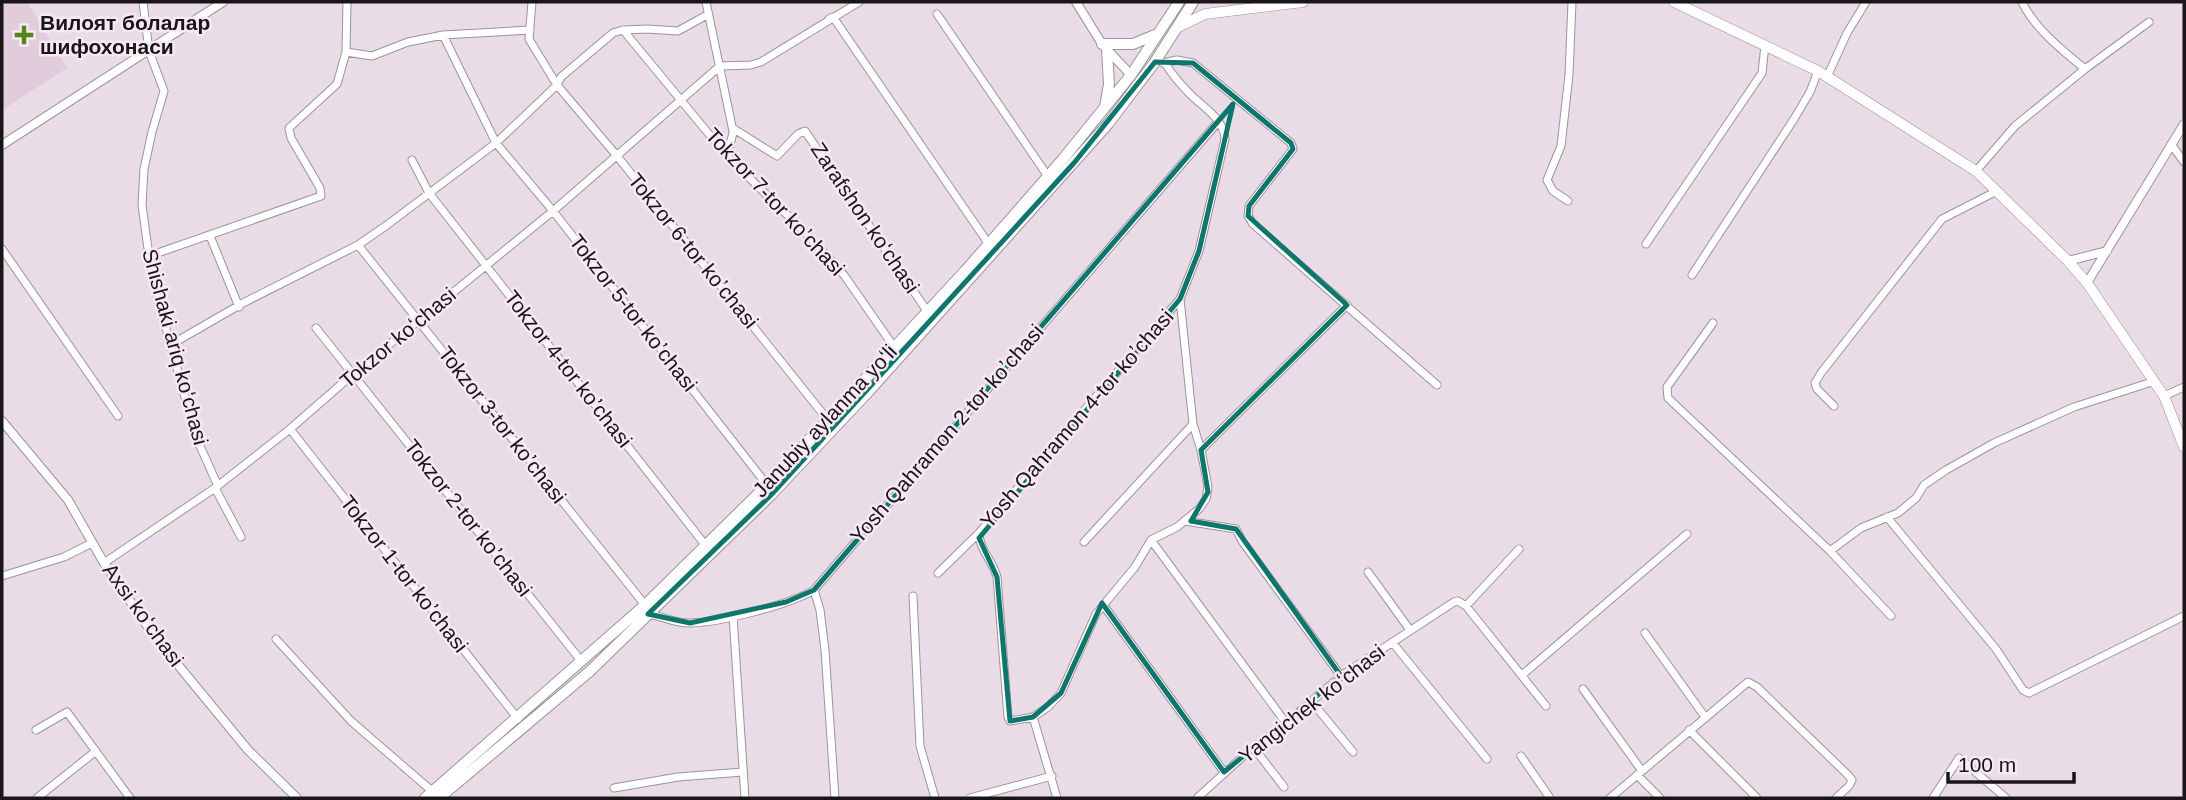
<svg xmlns="http://www.w3.org/2000/svg" width="2186" height="800" font-family="Arial,sans-serif">
  <rect width="100%" height="100%" fill="#eadce6"/>
  <!-- built -->
  <path fill="#e0ccda" d="M 2,2 L 27,2 L 67,68 L 2,110 Z"/>
  <g fill="none" stroke-linecap="round" stroke-linejoin="round">
    <!-- minor casing -->
    <g stroke="#9f929b" stroke-width="9">
      <path id="minor" d="M 143,2 L 149,51 L 164,91 L 152,132 L 144,169 L 142,205 L 149,256 L 156,292 L 196,437 L 218,486
        M 532,2 L 529,39 L 557,85 L 617,156 L 827,419
        M 706,2 L 733,131
        M 2022,2 C 2035,29 2062,50 2085,69
        M 937,14 L 1047,175
        M 829,19 L 833,17 L 988,243
        M 623,30 L 727,156 L 811,238 L 844,275 L 894,347
        M 443,35 L 496,143 L 553,211 L 767,485
        M 346,52 L 372,56 L 408,42 L 443,35 L 530,30
        M 1163,63 L 1177,60 L 1193,63 L 1291,143 L 1293,149 L 1249,206 L 1248,216 L 1253,224 L 1437,385
        M 1165,63 C 1172,75 1181,85 1191,95 C 1204,108 1224,119 1225,139 L 1199,251 L 1180,299 L 1193,424 L 1201,450 L 1208,487 L 1206,499 L 1199,509 L 1177,527 L 1151,540 L 1135,567 L 1096,614 L 1061,693 L 1048,707 L 1033,717 L 1010,721 L 1008,717 L 997,577 C 993,561 979,549 979,533 L 1180,299
        M 1827,77 L 1847,33 L 1866,2
        M 2171,144 L 2184,162
        M 727,156 L 734,129 L 777,156 L 798,134 L 805,131 L 927,311
        M 412,160 L 429,193 L 706,546
        M 1976,171 L 2015,126 L 2085,69 L 2149,22
        M 1568,201 L 1553,191 L 1547,180 L 1561,146 L 1569,75 L 1572,2
        M 210,236 L 239,307
        M 1646,244 L 1762,73 L 1765,45
        M 358,245 L 645,605
        M 2,249 L 118,416
        M 149,256 L 321,196 L 320,188 L 291,138 L 289,128 L 337,84 L 346,52 L 347,2
        M 1692,275 L 1794,119 L 1810,92 L 1818,71
        M 1713,323 L 1667,387 L 1668,398 L 1830,551 L 1891,616
        M 316,328 L 582,662
        M 172,344 L 243,303 L 358,245 L 387,225 L 496,143 L 557,85 L 561,77 L 613,33 L 623,30 L 647,29 L 678,31 L 707,15
        M 2164,396 L 2184,387
        M 1834,406 L 1817,389 L 1815,383 L 1821,373 L 1942,219 L 1997,191
        M 290,429 L 518,719
        M 1201,450 L 1347,305
        M 215,488 L 241,537
        M 1887,517 L 1996,649 L 2023,690 L 2029,693 L 2184,616
        M 1185,521 L 1236,529 L 1242,541 L 1341,676
        M 1151,540 L 1286,723
        M 1084,542 L 1193,424
        M 1830,551 L 1861,528 L 1898,513 L 1916,498 L 1924,485 L 1946,470 L 1994,443 L 2074,407 L 2155,381
        M 104,563 L 215,488 L 290,429 L 353,374 L 553,211 L 720,66 L 751,65 L 761,62 L 859,2
        M 1368,572 L 1410,630
        M 938,573 L 979,533
        M 2,576 L 64,557 L 92,543
        M 913,596 L 920,746 L 935,798
        M 1104,606 L 1224,772
        M 1466,606 L 1519,549
        M 648,614 C 662,616 676,624 691,623 C 721,622 789,605 814,590
        M 733,616 L 745,798
        M 1645,633 L 1705,717
        M 276,639 L 351,721 L 433,792
        M 1392,642 L 1487,759
        M 1522,675 L 1687,534
        M 1583,689 L 1642,771
        M 1312,702 L 1353,752
        M 1033,717 L 1057,798
        M 36,730 L 67,712 L 130,798
        M 1689,730 L 1757,798
        M 1254,748 L 1284,787
        M 1521,756 L 1550,798
        M 1637,775 L 1660,798
        M 614,788 L 678,777 L 743,772
        M 37,798 L 96,751
        M 835,798 L 825,650 L 820,610 L 814,590 L 1219,121
        M 970,798 L 1052,776
        M 1197,798 L 1249,751 L 1286,723 L 1341,676 L 1454,602 L 1458,601 L 1466,606 L 1546,706
        M 1610,798 L 1748,682 L 1757,687 L 1848,775 L 1852,780 L 1849,786 L 1836,798
        M 1933,798 L 1959,758 L 2006,798"/>
    </g>
    <!-- tertiary casing -->
    <g stroke="#9f929b" stroke-width="10">
      <path id="tertiary" d="M 1076,2 L 1102,44 L 1131,75
        M 2,145 L 223,2
        M 2068,261 L 2107,251
        M 2087,283 L 2184,124
        M 2,421 L 68,500 L 104,563 L 155,637 L 248,750 L 297,798"/>
    </g>
    <!-- secondary casing -->
    <g stroke="#9f929b" stroke-width="11">
      <path id="secondary" d="M 1674,2 L 1818,71 L 1976,171 L 2068,261 L 2087,283 L 2164,396 L 2184,447
        M 1178,27 L 1205,14 L 1303,2"/>
    </g>
    <!-- trunk casing -->
    <g stroke="#9f929b" stroke-width="12">
      <path id="trunk" d="M 1102,44 L 1133,44 L 1157,34
        M 1105,107 L 1109,84 L 1107,50
        M 425,798 L 645,605 L 767,485 L 966,270 L 1063,159 L 1131,75 L 1179,2
        M 439,798 L 589,672 L 771,495 L 870,390 L 1108,124 L 1155,62 L 1193,2"/>
    </g>
    <!-- minor -->
    <use href="#minor" stroke="#fff" stroke-width="7"/>
    <!-- tertiary -->
    <use href="#tertiary" stroke="#fff" stroke-width="8"/>
    <!-- secondary -->
    <use href="#secondary" stroke="#fff" stroke-width="10"/>
    <!-- trunk -->
    <use href="#trunk" stroke="#fff" stroke-width="10"/>
  </g>
  <!-- marked area -->
  <path fill="none" stroke="#0f766e" stroke-width="5" stroke-linejoin="round" d="M 1155,62 L 1193,63 L 1291,143 L 1293,149 L 1249,206 L 1248,216 L 1347,305 L 1201,450 L 1208,492 L 1191,521 L 1236,529 L 1341,676 L 1224,772 L 1102,603 L 1061,693 L 1033,717 L 1010,721 L 997,577 L 979,538 L 1180,299 L 1199,251 L 1233,104 L 814,590 L 786,602 L 690,623 L 648,614 L 771,495 L 1074,163 Z"/>
  <!-- markers -->
  <path fill="#52851b" stroke="#f7e9f3" stroke-width="2.5" d="M20.5 24.5h7v7h7v7h-7v7h-7v-7h-7v-7h7z"/>
  <g text-anchor="middle" stroke-width="5" stroke-linejoin="round" paint-order="stroke">
    <!-- poi labels -->
    <g font-size="21" font-weight="bold" fill="#1a1518" stroke="#f7e9f3" text-anchor="start">
      <text x="40" y="30">Вилоят болалар<tspan x="40" dy="24">шифохонаси</tspan></text>
    </g>
    <!-- street labels -->
    <g font-size="21" fill="#1a1518" stroke="#f7e9f3">
      <text transform="translate(775 202) rotate(47)" y="7">Tokzor 7-tor koʼchasi</text>
      <text transform="translate(865 218) rotate(56)" y="7">Zarafshon koʻchasi</text>
      <text transform="translate(693 251) rotate(51)" y="7">Tokzor 6-tor koʼchasi</text>
      <text transform="translate(633 313) rotate(52)" y="7">Tokzor 5-tor koʼchasi</text>
      <text transform="translate(398 338) rotate(-40)" y="7">Tokzor koʻchasi</text>
      <text transform="translate(175 347) rotate(75)" y="7">Shishaki ariq koʻchasi</text>
      <text transform="translate(568 369) rotate(52)" y="7">Tokzor 4-tor koʼchasi</text>
      <text transform="translate(1077 419) rotate(-49)" y="7">Yosh Qahramon 4-tor koʼchasi</text>
      <text transform="translate(825 421) rotate(-47)" y="7">Janubiy aylanma yoʻli</text>
      <text transform="translate(502 425) rotate(52)" y="7">Tokzor 3-tor koʼchasi</text>
      <text transform="translate(947 434) rotate(-49)" y="7">Yosh Qahramon 2-tor koʼchasi</text>
      <text transform="translate(468 518) rotate(52)" y="7">Tokzor 2-tor koʼchasi</text>
      <text transform="translate(404 574) rotate(52)" y="7">Tokzor 1-tor koʼchasi</text>
      <text transform="translate(143 615) rotate(54)" y="7">Axsi koʻchasi</text>
      <text transform="translate(1312 704) rotate(-38)" y="7">Yangichek koʻchasi</text>
    </g>
  </g>
  <!-- border -->
  <rect width="2186" height="800" fill="none" stroke="#1a1518" stroke-width="7"/>
  <!-- scale -->
  <path d="M1948 772v10h126v-10" fill="none" stroke="#1a1518" stroke-width="3.5"/>
  <text x="1958" y="772" font-size="21" fill="#1a1518" stroke="#f7e9f3" stroke-width="5" paint-order="stroke">100 m</text>
</svg>
